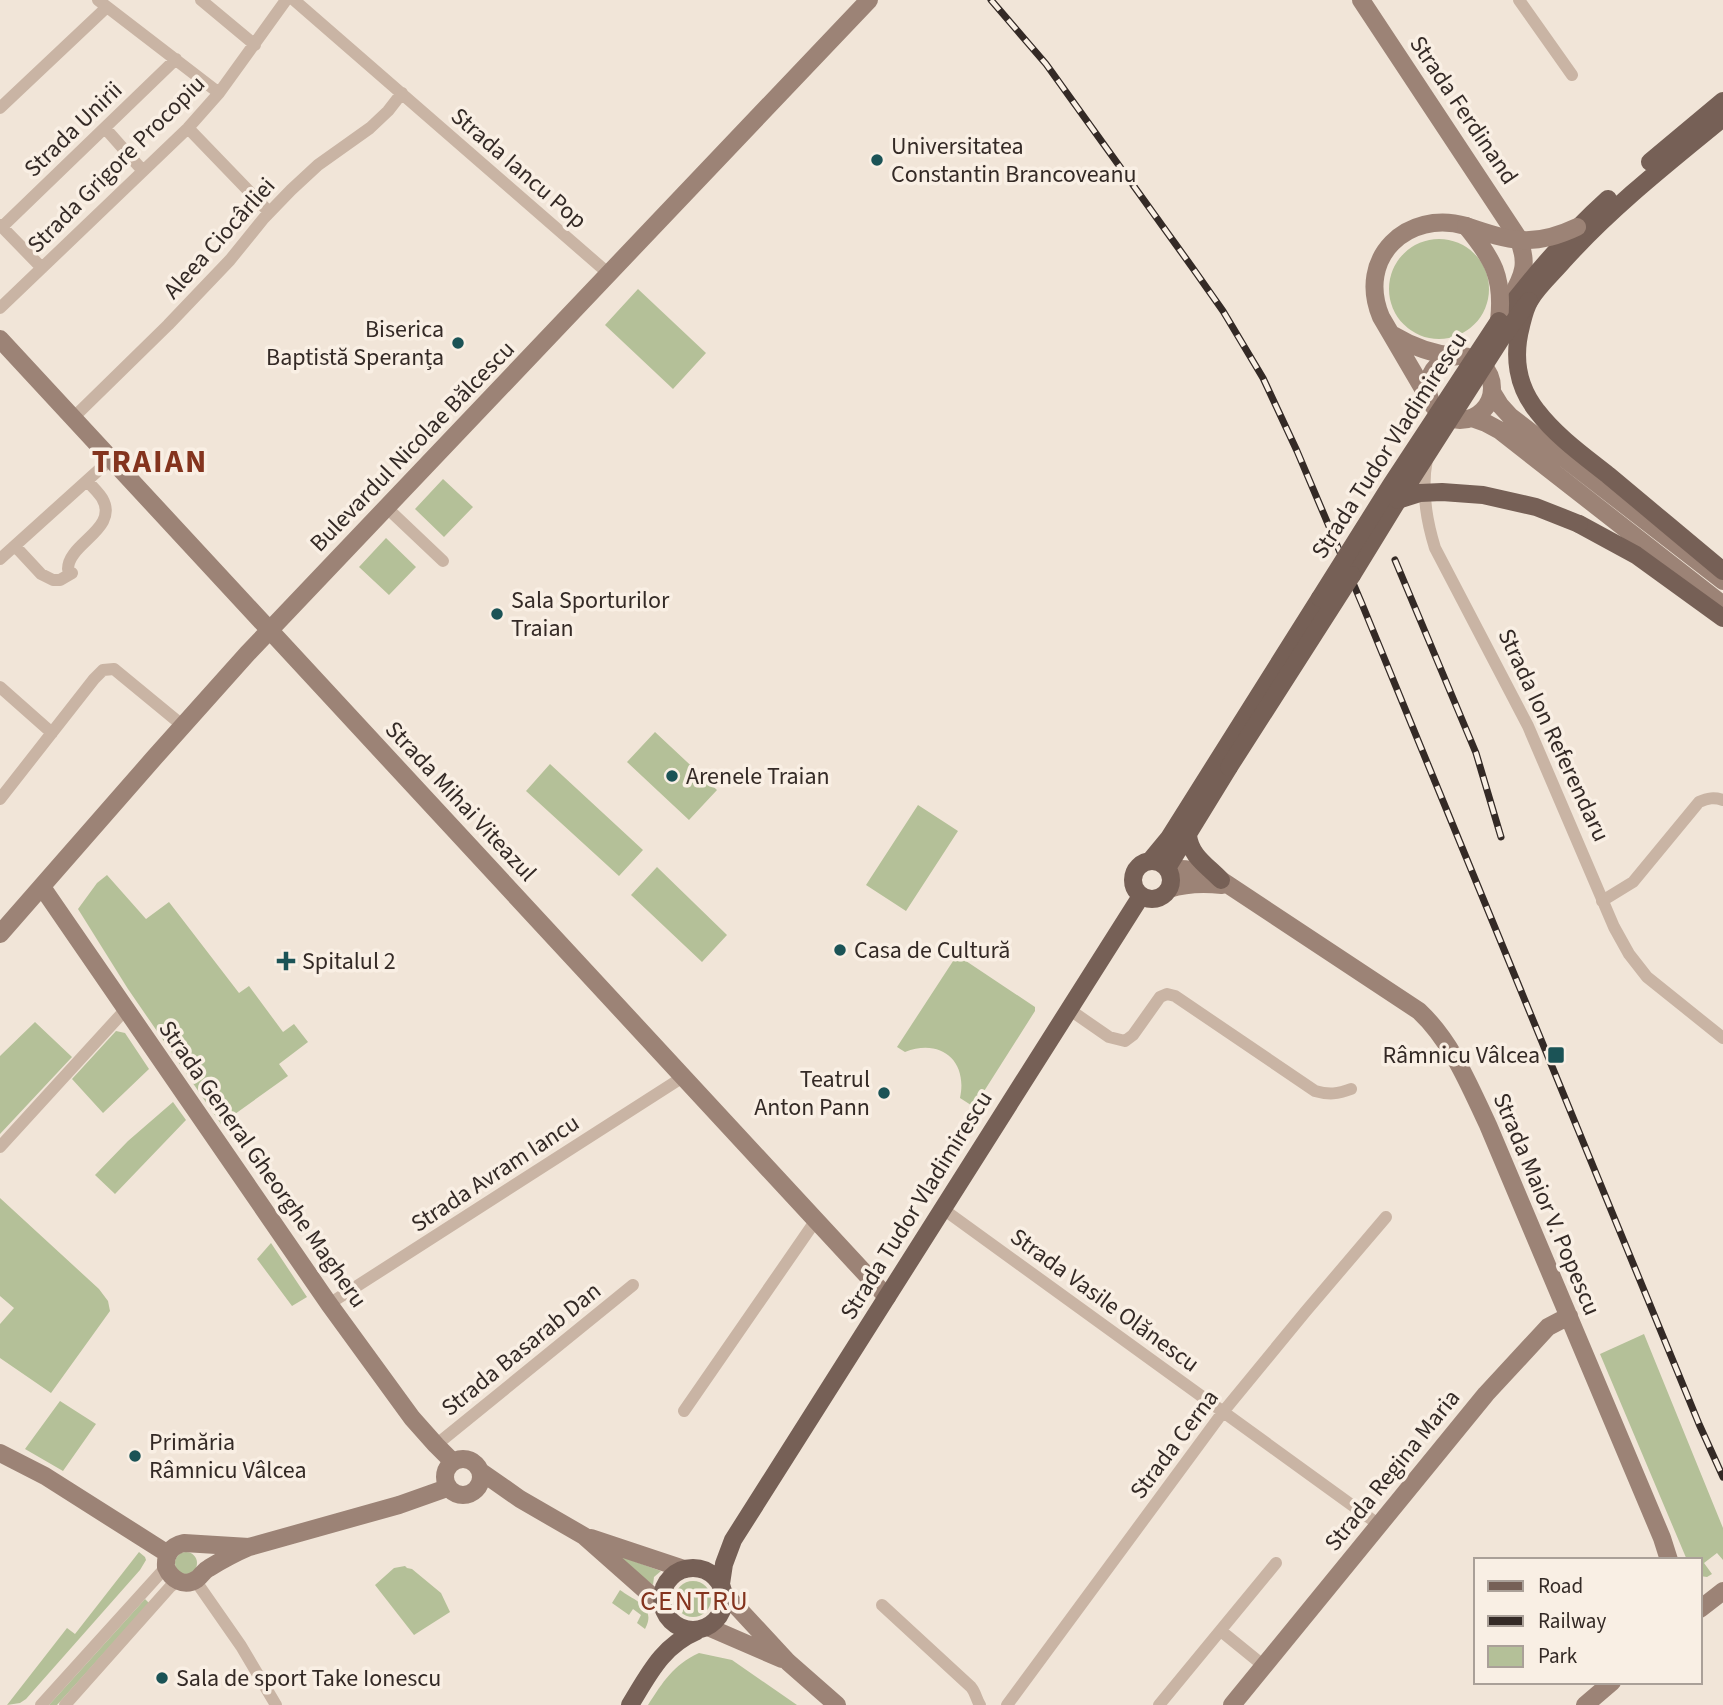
<svg xmlns="http://www.w3.org/2000/svg" width="1723" height="1705" font-family="'Source Sans 3',sans-serif">
  <rect width="100%" height="100%" fill="#f1e5d8"/>
  <!-- green -->
  <path fill="#b4c098" d="M1389 289a50 50 0 1 1 100 0a50 50 0 1 1-100 0Z
    M 638,289 L 706,353 L 673,389 L 605,325 Z
    M 443,479 L 473,507 L 444,537 L 415,509 Z
    M 386,538 L 416,567 L 389,595 L 359,567 Z
    M 655,732 L 717,790 L 689,820 L 627,762 Z
    M 550,764 L 643,850 L 619,876 L 526,791 Z
    M 918,805 L 958,831 L 906,911 L 866,885 Z
    M 657,867 L 727,935 L 702,962 L 631,895 Z
    M 107,875 L 146,919 L 169,902 L 239,993 L 249,986 L 283,1032 L 294,1024 L 308,1042 L 279,1064 L 288,1076 L 221,1124 L 128,989 L 78,909 L 97,883 Z
    M 957,955 L 1035,1007 L 1035,1011 L 974,1107 L 960,1098 C 968,1061 941,1038 905,1052 L 897,1047 Z
    M 35,1022 L 72,1057 L 0,1134 L 0,1056 Z
    M 116,1031 L 125,1033 L 149,1069 L 103,1113 L 72,1079 Z
    M 173,1102 L 186,1120 L 115,1194 L 95,1175 L 128,1141 Z
    M 0,1198 L 99,1289 L 108,1301 L 110,1311 L 51,1393 L 0,1358 L 0,1324 L 14,1308 L 0,1296 Z
    M 271,1243 L 307,1297 L 292,1306 L 257,1259 Z
    M 1644,1334 L 1723,1528 L 1723,1560 L 1717,1553 L 1704,1563 L 1712,1574 L 1707,1577 L 1700,1576 L 1700,1560 L 1687,1560 L 1600,1354 Z
    M 60,1401 L 96,1424 L 63,1471 L 25,1449 Z
    M 139,1552 L 145,1557 L 146,1560 L 140,1570 L 26,1699 L 20,1703 L 7,1705 L 67,1628 L 75,1634 Z
    M175 1563a11 11 0 1 1 22 0a11 11 0 1 1-22 0Z
    M 611,1553 L 661,1571 L 654,1577 L 653,1585 Z
    M 405,1566 L 407,1568 L 412,1569 L 441,1593 L 450,1612 L 414,1635 L 375,1585 L 394,1568 Z
    M675 1599a18 18 0 1 1 36 0a18 18 0 1 1-36 0Z
    M 620,1590 C 635,1601 657,1607 645,1629 L 637,1623 L 641,1615 L 633,1609 L 629,1615 L 612,1603 Z
    M 145,1599 L 149,1603 L 57,1705 L 49,1705 Z
    M 699,1653 L 732,1660 L 797,1705 L 648,1705 C 663,1682 673,1665 699,1653 Z"/>
  <g fill="none" stroke-linecap="round" stroke-linejoin="round">
    <!-- street -->
    <path stroke="#c9b4a4" stroke-width="12" d="M 98,0 L 219,93
      M 201,0 L 255,45
      M 294,0 L 609,274
      M 1519,0 L 1572,75
      M 0,108 L 107,7
      M 105,128 L 143,171
      M 188,128 L 269,212
      M 0,225 L 42,268
      M 2,227 L 176,59
      M 0,308 L 188,128 L 219,93 L 286,0
      M 73,418 L 168,325 L 230,260 L 264,218 L 291,190 L 318,165 L 370,128 L 388,111 L 402,93
      M 1427,459 C 1421,489 1426,519 1435,548 L 1528,726 L 1614,927 L 1629,954 L 1647,977 L 1723,1038
      M 387,508 L 443,561
      M 15,546 L 41,574 L 53,580 L 60,580 L 72,573
      M 0,559 L 111,459
      M 68,569 C 68,543 120,529 102,498 C 98,492 92,486 87,481
      M 0,687 L 52,733
      M 0,799 L 94,679 L 103,670 L 114,669 L 182,725
      M 1602,901 L 1633,882 L 1699,802 C 1708,798 1714,797 1723,800
      M 1070,1010 L 1109,1037 L 1125,1041 L 1133,1035 L 1160,997 L 1167,994 L 1175,996 L 1315,1091 C 1329,1095 1338,1094 1351,1089
      M 0,1147 L 126,1009
      M 943,1209 L 1378,1524
      M 329,1304 L 683,1077
      M 684,1411 L 816,1220
      M 436,1445 L 633,1285
      M 195,1580 L 241,1646 L 276,1705
      M 882,1605 L 971,1687 C 976,1693 976,1699 980,1705
      M 1221,1631 L 1264,1666
      M 41,1705 L 166,1567
      M 65,1705 L 170,1587 L 178,1581
      M 1007,1705 L 1223,1412 L 1306,1311 L 1386,1217
      M 1159,1705 L 1276,1563"/>
    <!-- secondary -->
    <path stroke="#9c8376" stroke-width="18" d="M 1361,0 L 1517,236 C 1529,262 1524,275 1510,299
      M 1393,335 C 1413,347 1432,354 1455,356
      M 0,339 L 887,1297
      M1428 388a32 32 0 1 1 64 0a32 32 0 1 1-64 0Z
      M 1492,392 L 1500,405 L 1510,416 L 1723,581
      M 1429,399 L 1381,317 C 1356,258 1407,209 1466,226
      M 1472,418 L 1486,423 L 1499,430 L 1723,605
      M 1168,869 C 1188,868 1203,871 1221,880 L 1419,1011 C 1452,1042 1469,1085 1488,1125 L 1662,1538 L 1669,1560
      M 42,887 L 329,1304 L 412,1418 L 436,1445 L 453,1462
      M 1169,889 C 1187,883 1203,883 1222,885
      M 0,934 L 154,758 L 247,654 L 869,0
      M 0,1453 L 45,1476 L 168,1554
      M445 1477a18 18 0 1 1 36 0a18 18 0 1 1-36 0Z
      M 480,1471 L 520,1499 L 584,1536 L 662,1605
      M 591,1538 L 684,1569
      M 249,1547 C 235,1553 222,1560 209,1568 C 203,1571 202,1575 197,1579 C 184,1588 171,1579 166,1567 C 165,1554 171,1546 184,1543 L 249,1547 L 399,1505 L 447,1488
      M 724,1593 L 788,1662 L 837,1705
      M 1700,1609 L 1723,1591
      M 708,1627 L 782,1659
      M 1232,1705 L 1486,1394 L 1548,1327 L 1569,1316
      M 1585,1705 L 1612,1682"/>
    <!-- primary -->
    <path stroke="#766056" stroke-width="18" d="M 1723,118 C 1668,163 1612,207 1564,260 C 1553,273 1538,286 1530,300 C 1525,308 1523,318 1521,326 C 1513,356 1517,386 1537,411 C 1556,436 1584,456 1608,475 C 1646,507 1685,539 1723,571
      M 1650,162 L 1723,101
      M 1499,321 C 1532,277 1567,236 1608,199
      M 1579,524 L 1636,555 L 1723,618
      M 1352,575 L 1398,500
      M 1188,835 C 1190,856 1208,866 1221,880
      M1133 880a19 19 0 1 1 38 0a19 19 0 1 1-38 0Z
      M 1150,861 L 1169,838 L 1320,598
      M 1167,868 L 1229,767
      M662 1599a31 31 0 1 1 62 0a31 31 0 1 1-62 0Z
      M 721,1584 L 724,1564 L 733,1540 L 1141,896
      M 630,1705 C 649,1674 662,1646 697,1631"/>
    <!-- rail casing -->
    <g stroke="#342a26" stroke-width="7">
      <path id="rail" d="M 991,0 L 1046,64 L 1192,267 L 1223,311 L 1263,378 L 1297,451 L 1362,604 L 1699,1424 L 1723,1477
        M 1395,560 L 1476,753 L 1501,837"/>
    </g>
    <!-- rail -->
    <use href="#rail" stroke="#f9efe4" stroke-width="4.5" stroke-dasharray="13" stroke-linecap="butt"/>
    <!-- secondary-bridge -->
    <path stroke="#9c8376" stroke-width="18" d="M 1466,226 C 1510,241 1533,248 1577,227
      M 1466,226 C 1493,259 1504,277 1499,321"/>
    <!-- primary-bridge -->
    <path stroke="#766056" stroke-width="18" d="M 1398,500 L 1501,339 L 1529,301
      M 1398,500 L 1420,493 L 1442,492 L 1483,495 L 1536,507 L 1579,524
      M 1320,598 L 1391,485 L 1499,321
      M 1229,767 L 1352,575"/>
  </g>
  <!-- markers -->
  <g fill="#1b5356" stroke="#f9efe4" stroke-width="2.5">
    <circle cx="877" cy="160" r="7"/>
    <circle cx="458" cy="343" r="7"/>
    <circle cx="497" cy="614" r="7"/>
    <circle cx="672" cy="776" r="7"/>
    <circle cx="840" cy="950" r="7"/>
    <path d="M282.5 950.5h7v7h7v7h-7v7h-7v-7h-7v-7h7z"/>
    <rect x="1547" y="1046" width="18" height="18" rx="3.5"/>
    <circle cx="884" cy="1093" r="7"/>
    <circle cx="135" cy="1456" r="7"/>
    <circle cx="162" cy="1678" r="7"/>
  </g>
  <g text-anchor="middle" stroke-width="7" stroke-linejoin="round" paint-order="stroke">
    <!-- street labels -->
    <g font-size="24" fill="#342a26" stroke="#f9efe4">
      <text transform="translate(1464 110) rotate(56)" y="8">Strada Ferdinand</text>
      <text transform="translate(73 129) rotate(-44)" y="8">Strada Unirii</text>
      <text transform="translate(116 164) rotate(-45)" y="8">Strada Grigore Procopiu</text>
      <text transform="translate(519 168) rotate(41)" y="8">Strada Iancu Pop</text>
      <text transform="translate(219 238) rotate(-48)" y="8">Aleea Ciocârliei</text>
      <text transform="translate(1389 445) rotate(-57)" y="8">Strada Tudor Vladimirescu</text>
      <text transform="translate(412 446) rotate(-46)" y="8">Bulevardul Nicolae Bălcescu</text>
      <text transform="translate(1554 735) rotate(65)" y="8">Strada Ion Referendaru</text>
      <text transform="translate(461 801) rotate(47)" y="8">Strada Mihai Viteazul</text>
      <text transform="translate(263 1164) rotate(55)" y="8">Strada General Gheorghe Magheru</text>
      <text transform="translate(495 1173) rotate(-33)" y="8">Strada Avram Iancu</text>
      <text transform="translate(1547 1204) rotate(67)" y="8">Strada Maior V. Popescu</text>
      <text transform="translate(916 1205) rotate(-58)" y="8">Strada Tudor Vladimirescu</text>
      <text transform="translate(1105 1300) rotate(36)" y="8">Strada Vasile Olănescu</text>
      <text transform="translate(521 1349) rotate(-39)" y="8">Strada Basarab Dan</text>
      <text transform="translate(1174 1444) rotate(-53)" y="8">Strada Cerna</text>
      <text transform="translate(1392 1470) rotate(-51)" y="8">Strada Regina Maria</text>
    </g>
    <!-- poi labels -->
    <g font-size="24" fill="#342a26" stroke="#f9efe4" text-anchor="start">
      <text x="891" y="154">Universitatea<tspan x="891" dy="28">Constantin Brancoveanu</tspan></text>
      <text x="444" y="337" text-anchor="end">Biserica<tspan x="444" dy="28">Baptistă Speranța</tspan></text>
      <text x="511" y="608">Sala Sporturilor<tspan x="511" dy="28">Traian</tspan></text>
      <text x="686" y="784">Arenele Traian</text>
      <text x="854" y="958">Casa de Cultură</text>
      <text x="302" y="969">Spitalul 2</text>
      <text x="1540" y="1063" text-anchor="end">Râmnicu Vâlcea</text>
      <text x="870" y="1087" text-anchor="end">Teatrul<tspan x="870" dy="28">Anton Pann</tspan></text>
      <text x="149" y="1450">Primăria<tspan x="149" dy="28">Râmnicu Vâlcea</tspan></text>
      <text x="176" y="1686">Sala de sport Take Ionescu</text>
    </g>
    <!-- quarter labels -->
    <g font-size="28" letter-spacing="2" fill="#84341e" stroke="#f9efe4">
      <text x="695" y="1610">CENTRU</text>
    </g>
    <!-- district labels -->
    <g font-size="32" font-weight="bold" letter-spacing="2" fill="#84341e" stroke="#f9efe4">
      <text x="150" y="472">TRAIAN</text>
    </g>
  </g>
  <!-- legend -->
  <rect x="1474" y="1558" width="228" height="126" fill="#f9efe4" stroke="#aaa098" stroke-width="2"/>
  <rect x="1488" y="1581" width="35" height="10" fill="#766056" stroke="#aaa098" stroke-width="2"/>
  <text x="1538" y="1593" font-size="21" fill="#342a26">Road</text>
  <rect x="1488" y="1616" width="35" height="10" fill="#342a26" stroke="#aaa098" stroke-width="2"/>
  <text x="1538" y="1628" font-size="21" fill="#342a26">Railway</text>
  <rect x="1488" y="1646" width="35" height="21" fill="#b4c098" stroke="#aaa098" stroke-width="2"/>
  <text x="1538" y="1663" font-size="21" fill="#342a26">Park</text>
</svg>
